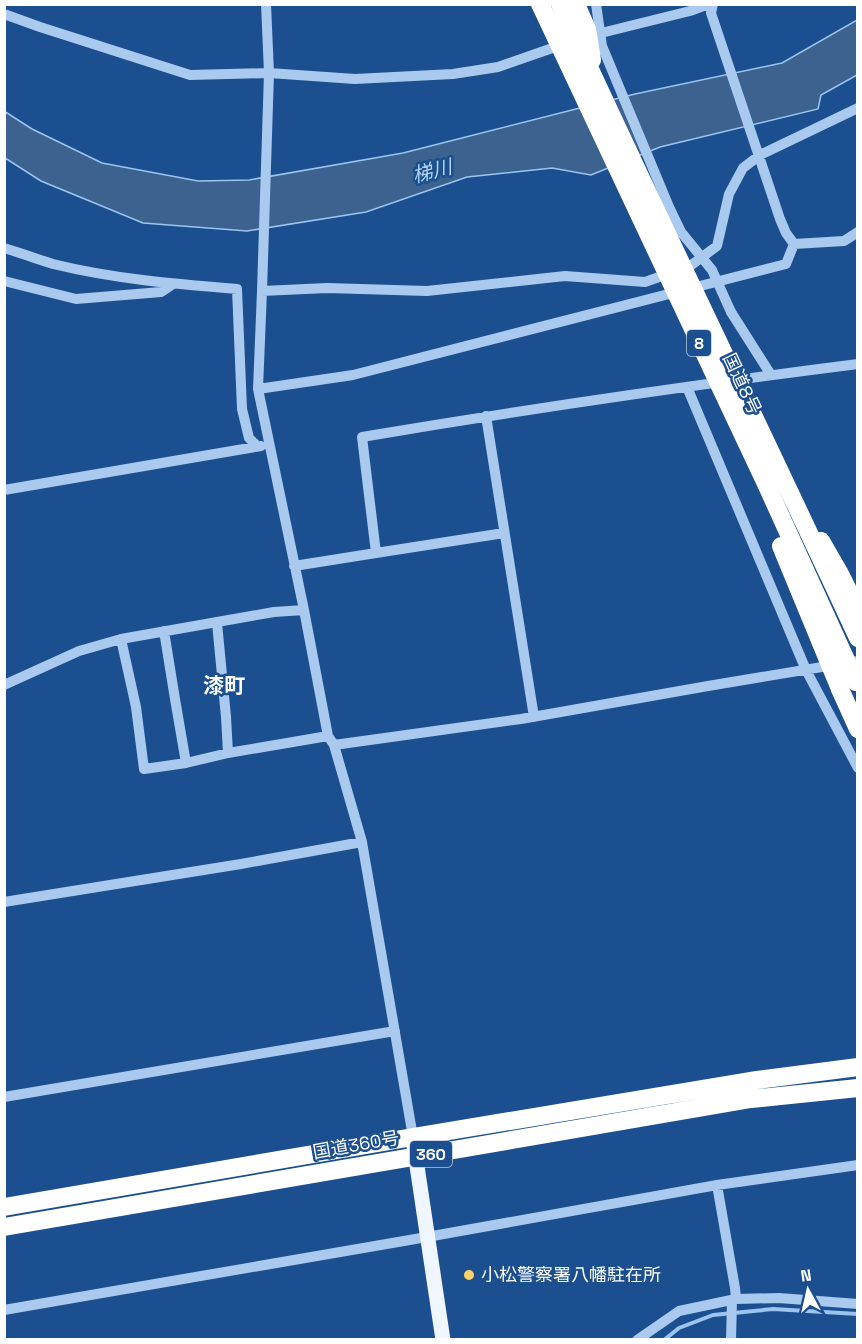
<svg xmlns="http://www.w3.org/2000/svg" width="862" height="1344" font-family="'Space Grotesk','Noto Sans JP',sans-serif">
  <rect width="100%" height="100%" fill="#1b4f8f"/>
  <!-- water -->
  <path fill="#3c6290" stroke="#9cc4f0" stroke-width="1.5" d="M 857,20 L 857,75 L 821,95 L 818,109 L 660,147 L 591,175 L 552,168 L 467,177 L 366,212 L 247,231 L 143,223 L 41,181 L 5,158 L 4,111 L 32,129 L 102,163 L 198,181 L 249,180 L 403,153 L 635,94 L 782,63 Z"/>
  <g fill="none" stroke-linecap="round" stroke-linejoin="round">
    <!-- stream -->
    <path stroke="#9cc4f0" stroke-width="4" d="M 664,1340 L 679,1328 L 713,1315 L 773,1309 L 858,1314"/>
    <!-- minor -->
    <path stroke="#a9c9ee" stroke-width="10" d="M 266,4 L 269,73 L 262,291 L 258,389 L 304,610 L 328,736 L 334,745 L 362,842 L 413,1137
      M 713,4 L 711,13 L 780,219 L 786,233 L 794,244
      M 4,14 L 40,27 L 190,75 L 269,73 L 355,79 L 453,74 L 498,67 L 564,44
      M 593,35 L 690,11 L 709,4
      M 794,244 L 844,241 L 858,232
      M 4,248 C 21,253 37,259 53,264 C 114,279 175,284 237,289 L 242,409 L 249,438 L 257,446
      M 4,281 L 76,299 L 161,292 L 173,284
      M 262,291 L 327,288 L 427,291 L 565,276 L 645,282 L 690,266 L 717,246 L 729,194 L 743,168 L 760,155 L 858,108
      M 731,312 L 771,375
      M 687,387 L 806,670 L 858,768
      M 258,389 L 353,375 L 786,264 L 794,244
      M 486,416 L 534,717
      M 4,490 L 261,446
      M 376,553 L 504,533
      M 294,566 L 376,553 L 362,437 C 527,409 692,385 858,364
      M 217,623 L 226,717 L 228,753
      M 164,631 L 175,699 L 186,763
      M 121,639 L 136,707 L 144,769 L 186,763 L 228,753 L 328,736
      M 4,685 L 79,651 L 121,639 L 274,612 L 304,610
      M 334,745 L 521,719 L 708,686 L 858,661
      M 4,902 L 241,864 L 362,842
      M 4,1097 L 395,1031
      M 717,1185 L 735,1288 L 736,1299
      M 4,1310 L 427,1237 L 717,1185 L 858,1165
      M 637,1340 L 679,1311 L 736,1299 L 779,1298 L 858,1304
      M 731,1340 L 732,1300"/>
    <!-- major -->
    <path stroke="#f0f6ff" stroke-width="15" d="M 414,1146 L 443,1340"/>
    <!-- highway -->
    <path stroke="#fff" stroke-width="18" d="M 821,541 L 840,574 L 858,610
      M 840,689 L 858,729
      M 4,1207 L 413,1137 L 757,1080 L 858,1067
      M 4,1227 L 751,1099 L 858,1088"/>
    <!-- minor-bridge -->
    <path stroke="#a9c9ee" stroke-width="10" d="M 596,4 L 602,46 L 669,207 L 681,232 L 712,270 L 731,312"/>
    <!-- highway-bridge -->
    <path stroke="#fff" stroke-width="18" d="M 540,4 L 767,486 L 856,682
      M 560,4 C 657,217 760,426 858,638
      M 576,4 L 587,29 L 592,60
      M 781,546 L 840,689"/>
  </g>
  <!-- markers -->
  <circle fill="#ffd166" stroke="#1b4f8f" stroke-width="2" cx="469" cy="1275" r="6"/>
  <g text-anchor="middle" stroke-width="5" stroke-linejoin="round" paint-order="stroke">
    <!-- shield labels -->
    <g fill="#1b4f8f" stroke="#bbcadd" stroke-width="1.5">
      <rect x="687" y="330" width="24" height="26" rx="4.5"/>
      <rect x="410" y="1141" width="42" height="26" rx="4.5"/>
    </g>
    <g font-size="16" font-weight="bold" fill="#fff">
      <text x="699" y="349">8</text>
      <text x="431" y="1160">360</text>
    </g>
    <!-- street labels -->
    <g font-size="18" fill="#fff" stroke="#1b4f8f">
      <text transform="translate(742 384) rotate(65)" y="6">国道8号</text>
      <text transform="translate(356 1145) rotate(-10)" y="6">国道360号</text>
    </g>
    <!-- poi labels -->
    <g font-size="18" fill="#fff" stroke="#1b4f8f" text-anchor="start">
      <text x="481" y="1281">小松警察署八幡駐在所</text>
    </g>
    <!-- water labels -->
    <g font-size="20" font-style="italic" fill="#b5d3f5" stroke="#1b4f8f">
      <text transform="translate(432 171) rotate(-14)" y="7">梯川</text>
    </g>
    <!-- quarter labels -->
    <g font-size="21" font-weight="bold" fill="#fff" stroke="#1b4f8f">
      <text x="224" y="693">漆町</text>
    </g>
  </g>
  <!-- border -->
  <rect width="862" height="1344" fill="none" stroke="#ffffff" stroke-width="12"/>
  <!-- north arrow -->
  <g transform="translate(808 1290) rotate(352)" stroke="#1b4f8f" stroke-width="4.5" paint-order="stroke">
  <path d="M0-4.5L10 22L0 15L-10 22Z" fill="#ffffff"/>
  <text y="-9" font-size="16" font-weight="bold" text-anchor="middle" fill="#ffffff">N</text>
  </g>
</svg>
